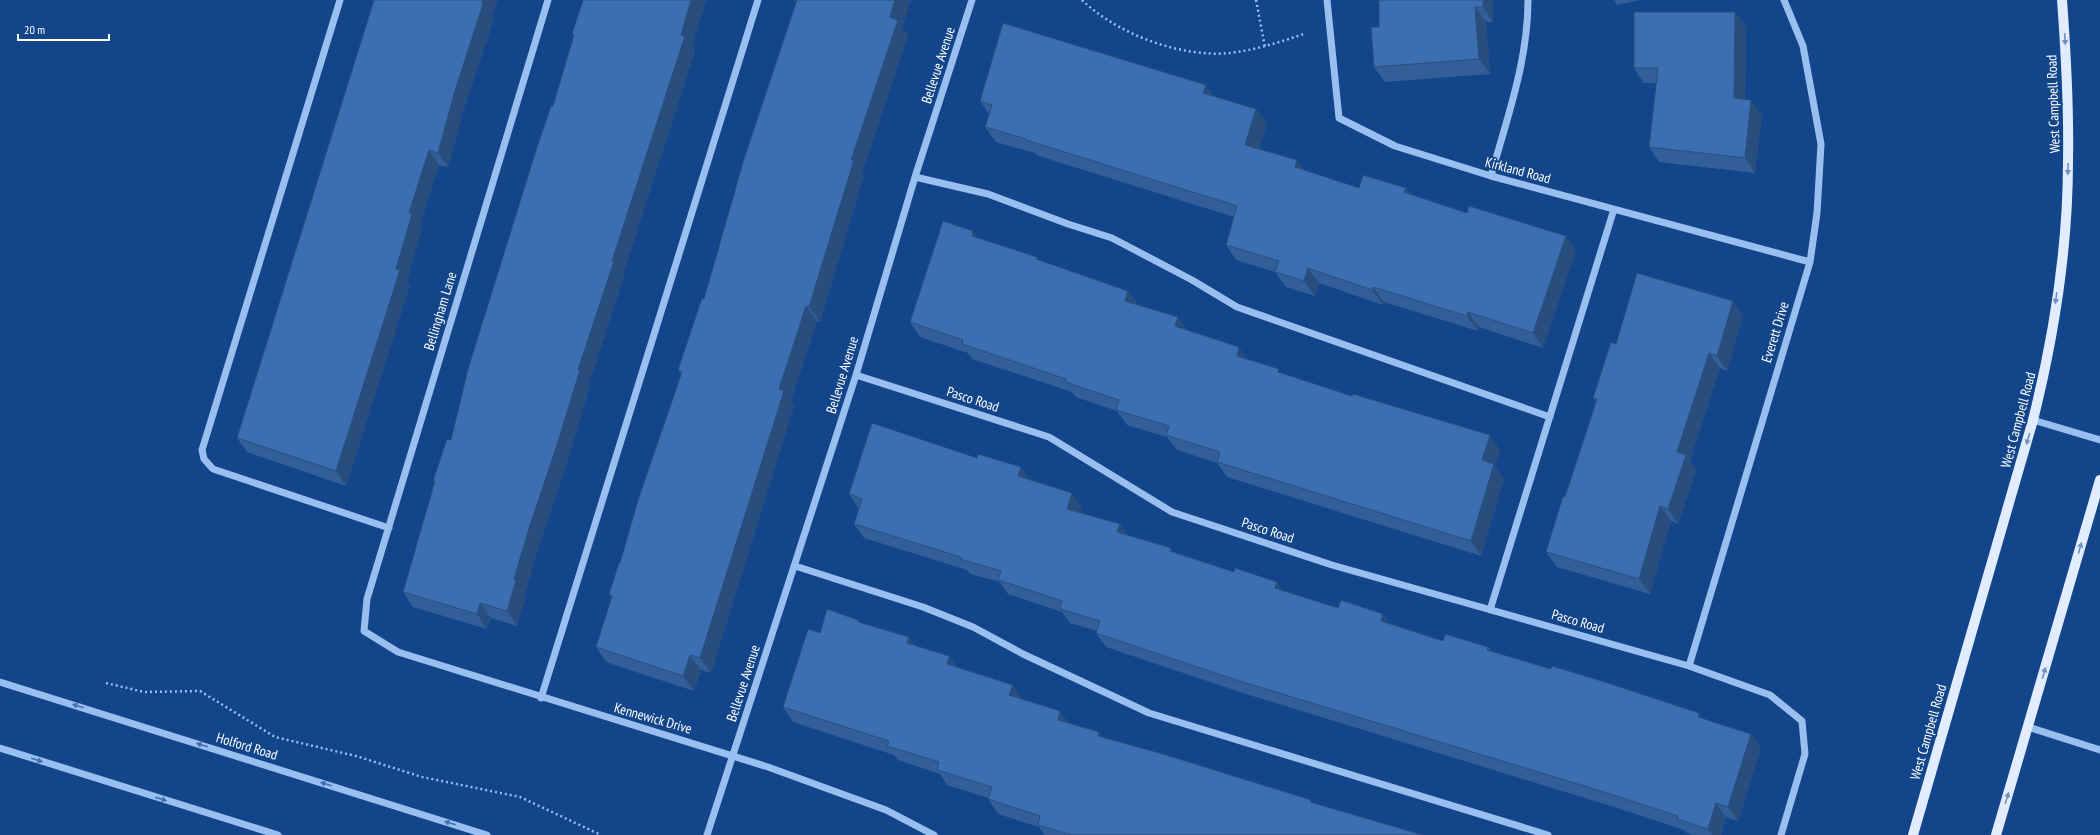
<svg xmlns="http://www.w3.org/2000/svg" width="2100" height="835" font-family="'PT Sans Narrow',sans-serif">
  <rect width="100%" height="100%" fill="#124589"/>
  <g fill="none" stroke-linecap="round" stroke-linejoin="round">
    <!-- path -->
    <path stroke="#98bff0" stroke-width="2.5" stroke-dasharray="2 3" stroke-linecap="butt" d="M 1082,0 C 1117,34 1181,58 1230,53 C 1256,50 1280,42 1304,34
      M 1256,0 L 1265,47
      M 106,683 L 144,692 L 200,691 L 275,737 L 356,756 L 422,777 L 520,797 L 601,835"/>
    <!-- minor -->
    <path stroke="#98bff0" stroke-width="7" d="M 340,0 L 202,450 L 204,459 L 213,469 L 389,528
      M 548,0 L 367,599 L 364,631 L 398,652 L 768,767 L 886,810 L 934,835
      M 1327,0 L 1339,118 L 1395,146 L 1491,176 L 1810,262
      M 1491,176 C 1507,118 1528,61 1528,0
      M 915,177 L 988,194 L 1068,224 L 1112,238 L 1192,280 L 1237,307 L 1550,417
      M 856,375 L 1049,437 L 1172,512 L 1332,565 L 1689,666 L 1770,695 L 1802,721 L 1805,754 L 1781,835
      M 2033,420 L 2100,440
      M 795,566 L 923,607 L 973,627 L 1023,654 L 1149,713 L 1548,835
      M 1490,610 L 1614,209
      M 1689,666 L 1810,262 L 1817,213 L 1821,144 L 1803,46 L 1784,0
      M 0,682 L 487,835
      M 541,698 L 758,0
      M 2028,727 L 2100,750
      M 0,748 L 278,835
      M 707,835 L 856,375 L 915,177 L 972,0"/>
    <!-- major -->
    <path stroke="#e1ecff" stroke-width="10" d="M 1913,835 L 2033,420 C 2054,336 2068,247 2068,161 C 2069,107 2066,54 2062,0
      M 1996,835 L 2100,480"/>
  </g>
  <!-- wall -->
  <path fill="#335f99" d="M 583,0 L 706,0 L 692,47 L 695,51 L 623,274 L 624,276 L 589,383 L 590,385 L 567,463 L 540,543 L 525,592 L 526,595 L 517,626 L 491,618 L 487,629 L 413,607 L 403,592 L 435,483 L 433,481 L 451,440 L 553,106 L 574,37 L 572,34 Z
    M 794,0 L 911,0 L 902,27 L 908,35 L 862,173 L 864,175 L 820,322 L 817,321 L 791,400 L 794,406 L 711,673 L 701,670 L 694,691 L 606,662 L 596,647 L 612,598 L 609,594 L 620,563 L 681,374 L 678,370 L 704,299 L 796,2 Z
    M 1493,0 L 1493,22 L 1486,22 L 1490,74 L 1385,82 L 1374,67 L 1379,27 Z
    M 1614,0 L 1640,0 L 1617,5 Z
    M 1735,12 L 1746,27 L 1745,99 L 1762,115 L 1755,173 L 1659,162 L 1649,147 L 1656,83 L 1644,83 L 1634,68 Z
    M 492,17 L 494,19 L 464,108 L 448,167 L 439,165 L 420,225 L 422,228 L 407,281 L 410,285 L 346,486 L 247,452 L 237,438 Z
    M 1213,96 L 1256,109 L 1267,124 L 1259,149 L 1297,160 L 1304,170 L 1359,188 L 1409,194 L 1467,213 L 1566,236 L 1576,250 L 1543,348 L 1479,327 L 1478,331 L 1384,302 L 1383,305 L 1319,283 L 1315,296 L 1286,287 L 1275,272 L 1236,260 L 1226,245 L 1234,217 L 1036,155 L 1035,153 L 996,142 L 985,127 L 989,114 L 980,101 Z
    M 973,231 L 978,238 L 1037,257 L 1039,261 L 1128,291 L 1138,305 L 1178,317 L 1187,330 L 1248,359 L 1281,373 L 1500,450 L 1495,466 L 1504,479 L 1481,556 L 1227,477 L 1217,463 L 1177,450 L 1167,437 L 1127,425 L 1117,411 L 1076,397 L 1072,392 L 972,359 L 968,353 L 920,337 L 910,322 Z
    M 1733,301 L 1743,316 L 1727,371 L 1720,368 L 1690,460 L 1696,470 L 1678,524 L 1671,521 L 1650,594 L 1557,567 L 1546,552 L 1565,497 L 1596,402 L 1593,398 L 1616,344 Z
    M 977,458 L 1021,467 L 1030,480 L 1082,508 L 1080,513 L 1120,524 L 1127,535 L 1171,548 L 1173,552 L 1283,591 L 1338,608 L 1389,623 L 1443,641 L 1488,647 L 1491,651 L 1699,713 L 1703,719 L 1761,748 L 1738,821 L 1726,817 L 1721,835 L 1692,835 L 1687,833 L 1684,830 L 1614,807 L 1243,693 L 1106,647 L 1096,633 L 1097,631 L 1070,623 L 1062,612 L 1008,594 L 1000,582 L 970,574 L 967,570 L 864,538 L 854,524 L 859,509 L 849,494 Z
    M 858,620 L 860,623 L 909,637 L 914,645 L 949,656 L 957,667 L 1069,723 L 1103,737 L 1311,800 L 1312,803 L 1423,835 L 1045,835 L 1039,827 L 998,814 L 988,799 L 988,798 L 947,785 L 940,774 L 898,760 L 894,755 L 793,722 L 783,707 L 820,633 Z"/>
  <!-- shaded-wall -->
  <path fill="#294e7d" d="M 483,0 L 498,0 L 492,17 L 494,19 L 464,108 L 448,167 L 438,153 L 454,94 Z
    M 691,0 L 706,0 L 692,47 L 695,51 L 623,274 L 624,276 L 589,383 L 590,385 L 567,463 L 540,543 L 525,592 L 526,595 L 517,626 L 507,611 L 514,579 Z
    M 895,0 L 911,0 L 902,27 L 908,35 L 862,173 L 864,175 L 820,322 L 809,307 L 851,160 L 890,17 Z
    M 1483,0 L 1493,0 L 1493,22 L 1483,7 Z
    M 1475,7 L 1486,22 L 1490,74 L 1479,59 Z
    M 1735,12 L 1746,27 L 1745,113 L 1734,98 Z
    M 1206,85 L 1216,100 L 1203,93 Z
    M 1751,100 L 1762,115 L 1755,173 L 1745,158 Z
    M 1256,109 L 1267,124 L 1255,160 L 1245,145 Z
    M 429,150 L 439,165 L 420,225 L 422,228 L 407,281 L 410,285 L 346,486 L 336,471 L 396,269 L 409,213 Z
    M 1297,160 L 1308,175 L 1295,167 Z
    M 1406,188 L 1416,203 L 1404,192 Z
    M 973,231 L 984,246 L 972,236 Z
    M 1566,236 L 1576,250 L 1543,348 L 1533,333 Z
    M 1308,268 L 1319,283 L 1315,296 L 1304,281 Z
    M 1373,287 L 1384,302 L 1383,305 L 1372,290 Z
    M 1128,291 L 1138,306 L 1125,301 Z
    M 1733,301 L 1743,316 L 1727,371 L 1717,356 Z
    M 806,306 L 817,321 L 791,400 L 794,406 L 711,673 L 700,658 L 779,389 Z
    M 1468,312 L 1479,327 L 1478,331 L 1467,316 Z
    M 1178,317 L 1188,332 L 1175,326 Z
    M 1239,347 L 1250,362 L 1237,356 Z
    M 1709,353 L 1720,368 L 1690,460 L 1696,470 L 1678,524 L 1668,509 L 1677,452 Z
    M 1490,435 L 1500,450 L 1495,466 L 1504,479 L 1481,556 L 1471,541 L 1482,460 Z
    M 1021,467 L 1031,481 L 1018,476 Z
    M 1072,493 L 1082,508 L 1077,523 L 1067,509 Z
    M 1660,506 L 1671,521 L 1650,594 L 1639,579 Z
    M 1120,524 L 1130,539 L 1117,532 Z
    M 1277,582 L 1287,596 L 1275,588 Z
    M 480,603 L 491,618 L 487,629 L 477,614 Z
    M 1383,614 L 1393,628 L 1381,621 Z
    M 909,637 L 919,652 L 907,643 Z
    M 690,655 L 701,670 L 694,691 L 683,676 Z
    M 949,656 L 959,671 L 947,664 Z
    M 1013,685 L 1023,700 L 1009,695 Z
    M 1060,711 L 1071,726 L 1058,720 Z
    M 1699,713 L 1709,727 L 1698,717 Z
    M 1099,732 L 1110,747 L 1098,736 Z
    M 1751,734 L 1761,748 L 1738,821 L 1728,807 Z
    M 1716,803 L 1726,817 L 1721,835 L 1712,835 L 1708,829 Z"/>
  <!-- building -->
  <path fill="#3b6fb2" stroke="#294e7d" d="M 374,0 L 483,0 L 482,4 L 483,4 L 454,94 L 438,153 L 429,150 L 409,213 L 412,214 L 396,269 L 400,270 L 336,471 L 237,438 Z
    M 583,0 L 691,0 L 681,35 L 685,36 L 612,261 L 614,261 L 578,370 L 580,370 L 556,448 L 529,528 L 514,579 L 516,580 L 507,611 L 480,603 L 477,614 L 403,592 L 435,481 L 433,481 L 447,439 L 451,440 L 468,369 L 537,147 L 551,106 L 553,106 L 574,35 L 572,34 Z
    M 795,0 L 895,0 L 890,17 L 898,20 L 851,160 L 854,160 L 809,307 L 806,306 L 779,389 L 784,391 L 700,658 L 690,655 L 683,676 L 596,647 L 612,596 L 609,594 L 619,563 L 620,563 L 638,500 L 682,372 L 678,370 L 702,298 L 704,299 L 744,159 L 797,0 Z
    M 1379,0 L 1483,0 L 1483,7 L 1475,7 L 1479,59 L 1374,67 L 1371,27 L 1379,27 Z
    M 1634,12 L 1735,12 L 1734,98 L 1751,100 L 1745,158 L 1649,147 L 1658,68 L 1634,68 Z
    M 1003,23 L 1206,85 L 1203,93 L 1256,109 L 1245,145 L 1297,160 L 1295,167 L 1359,188 L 1363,175 L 1406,188 L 1404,192 L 1467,213 L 1469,206 L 1566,236 L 1533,333 L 1468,312 L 1467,316 L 1373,287 L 1372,290 L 1308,268 L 1304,281 L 1275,272 L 1279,261 L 1226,245 L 1237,206 L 1026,140 L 1026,139 L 985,127 L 992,105 L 980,101 Z
    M 943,221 L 973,231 L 972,236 L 1037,257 L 1036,259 L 1128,291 L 1125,301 L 1178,317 L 1175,326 L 1239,347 L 1237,356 L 1279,369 L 1278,372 L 1352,396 L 1353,394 L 1490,435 L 1482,460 L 1494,464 L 1471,541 L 1217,462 L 1220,452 L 1166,435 L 1169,426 L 1116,410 L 1119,400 L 1065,382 L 1066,379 L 962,344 L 963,340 L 910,322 Z
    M 1637,273 L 1733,301 L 1717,356 L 1709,353 L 1677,452 L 1686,455 L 1668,509 L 1660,506 L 1639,579 L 1546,552 L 1563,496 L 1565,497 L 1597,399 L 1593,398 L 1611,342 L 1616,344 Z
    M 872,423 L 977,458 L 978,454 L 1021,467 L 1018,476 L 1072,493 L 1067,509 L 1120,524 L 1117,532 L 1171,548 L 1170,551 L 1234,572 L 1235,568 L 1277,582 L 1275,588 L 1338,608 L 1341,600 L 1383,614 L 1381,621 L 1443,641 L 1445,634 L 1488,647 L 1487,650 L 1551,669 L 1552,666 L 1605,682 L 1699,713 L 1698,717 L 1751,734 L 1728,807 L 1716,803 L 1708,829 L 1677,819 L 1678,816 L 1604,792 L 1233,679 L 1096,633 L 1100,621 L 1060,609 L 1062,601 L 998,580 L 1001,571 L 960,559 L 961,557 L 854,524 L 862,499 L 849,494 Z
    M 827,609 L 858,620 L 858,622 L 909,637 L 907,643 L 949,656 L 947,664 L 1013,685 L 1009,695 L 1060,711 L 1058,720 L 1099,732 L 1098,736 L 1163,754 L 1311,800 L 1310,802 L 1423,835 L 1072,835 L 1038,825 L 1040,816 L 988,799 L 992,787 L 937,770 L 939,762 L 887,746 L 889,741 L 783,707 L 808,629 L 820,633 Z"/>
  <!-- one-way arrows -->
  <defs><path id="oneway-solid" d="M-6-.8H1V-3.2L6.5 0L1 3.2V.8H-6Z"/></defs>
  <g fill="#6f90be">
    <use href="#oneway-solid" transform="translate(2065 39) rotate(86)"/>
    <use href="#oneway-solid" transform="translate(2068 169) rotate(92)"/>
    <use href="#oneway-solid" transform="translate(2056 298) rotate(98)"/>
    <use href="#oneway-solid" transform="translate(2028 439) rotate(106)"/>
    <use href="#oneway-solid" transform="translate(2080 548) rotate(-74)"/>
    <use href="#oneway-solid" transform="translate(2044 673) rotate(-73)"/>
    <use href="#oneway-solid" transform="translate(2007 798) rotate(-73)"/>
  </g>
  <g fill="#4170ad">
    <use href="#oneway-solid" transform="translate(78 706) rotate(-163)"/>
    <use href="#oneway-solid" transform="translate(202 745) rotate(-163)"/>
    <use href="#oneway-solid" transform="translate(37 760) rotate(17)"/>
    <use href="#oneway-solid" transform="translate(326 784) rotate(-163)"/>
    <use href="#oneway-solid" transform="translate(161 799) rotate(17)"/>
    <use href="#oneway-solid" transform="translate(450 823) rotate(-163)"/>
  </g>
  <g text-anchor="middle" stroke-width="4" stroke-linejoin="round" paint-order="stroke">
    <!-- street labels -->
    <g font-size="14" fill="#fff" stroke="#124589">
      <text transform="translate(938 65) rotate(-72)" y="5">Bellevue Avenue</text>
      <text transform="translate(2053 104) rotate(-92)" y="5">West Campbell Road</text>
      <text transform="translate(1518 170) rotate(15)" y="5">Kirkland Road</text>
      <text transform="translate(440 311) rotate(-73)" y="5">Bellingham Lane</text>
      <text transform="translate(1775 332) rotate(-73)" y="5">Everett Drive</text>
      <text transform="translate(842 375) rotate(-73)" y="5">Bellevue Avenue</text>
      <text transform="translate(973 399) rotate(18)" y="5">Pasco Road</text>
      <text transform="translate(2018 420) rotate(-75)" y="5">West Campbell Road</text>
      <text transform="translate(1268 530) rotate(18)" y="5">Pasco Road</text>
      <text transform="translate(1578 621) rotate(16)" y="5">Pasco Road</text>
      <text transform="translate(743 683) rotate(-72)" y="5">Bellevue Avenue</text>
      <text transform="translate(653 718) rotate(16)" y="5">Kennewick Drive</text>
      <text transform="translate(1928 732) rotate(-74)" y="5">West Campbell Road</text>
      <text transform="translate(247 746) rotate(17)" y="5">Holford Road</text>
    </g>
  </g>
  <!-- scale -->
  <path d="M18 34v6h91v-6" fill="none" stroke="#ffffff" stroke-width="2"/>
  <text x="24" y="34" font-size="12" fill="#ffffff" stroke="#124589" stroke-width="3" paint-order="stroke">20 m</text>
</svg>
